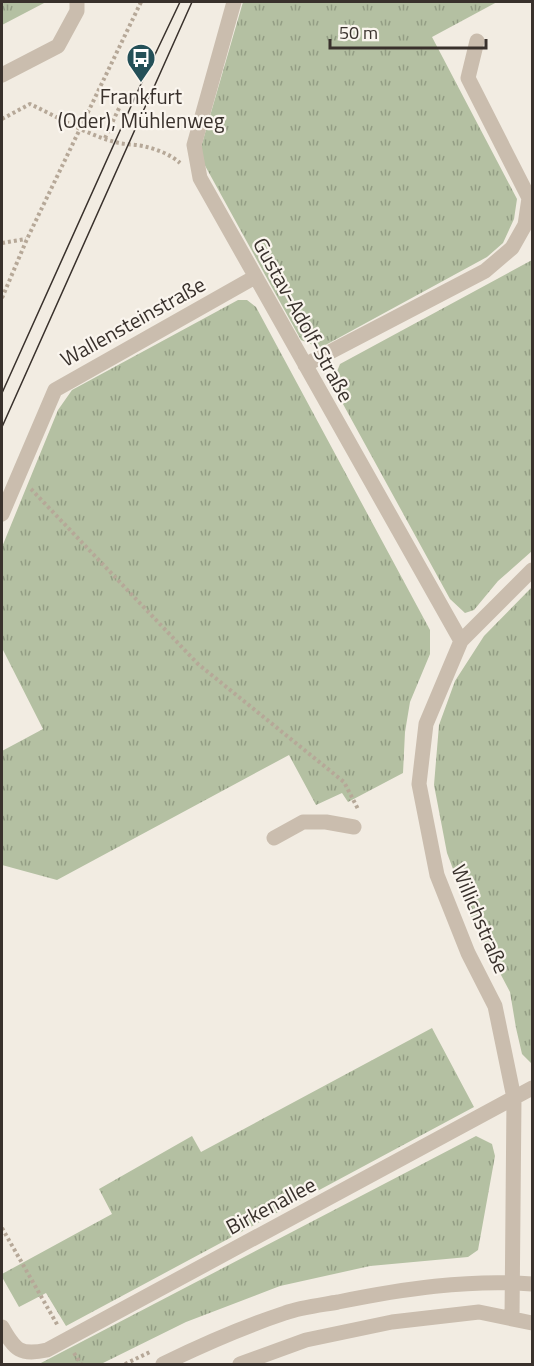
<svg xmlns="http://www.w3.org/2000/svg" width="534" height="1366" font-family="'Titillium Web',sans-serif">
  <defs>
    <pattern id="grass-tufts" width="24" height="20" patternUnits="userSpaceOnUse" patternTransform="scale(1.5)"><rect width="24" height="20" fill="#b4c0a2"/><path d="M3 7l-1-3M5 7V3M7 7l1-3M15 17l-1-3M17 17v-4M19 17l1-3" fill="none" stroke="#939d84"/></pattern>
  </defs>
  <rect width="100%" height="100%" fill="#f2ece2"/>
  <!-- grass -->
  <path fill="url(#grass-tufts)" d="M 2,2 L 46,2 L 2,25 Z
    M 243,2 L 497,2 L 432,37 L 517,199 L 514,219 L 503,243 L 487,257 L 320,348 L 301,340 L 203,162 L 201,147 Z
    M 532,260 L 532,551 L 498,581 L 474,610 L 465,613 L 450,599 L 332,384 L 340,364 Z
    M 238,300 L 247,300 L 256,307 L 430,630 L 430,654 L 410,702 L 405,732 L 403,773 L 348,802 L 342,793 L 316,805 L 289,755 L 57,880 L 2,865 L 2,751 L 43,729 L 2,648 L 2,547 L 58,410 L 72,390 Z
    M 532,587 L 532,1064 L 522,1054 L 516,1028 L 510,992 L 473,922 L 447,853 L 434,785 L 439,725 L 455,681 L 484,636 Z
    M 432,1028 L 474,1107 L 66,1326 L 46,1293 L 19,1307 L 2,1277 L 2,1274 L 112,1214 L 99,1189 L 192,1136 L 201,1152 Z
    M 476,1136 L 492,1144 L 495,1156 L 478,1250 L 468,1257 L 370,1266 L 280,1286 L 186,1322 L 101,1364 L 39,1364 Z"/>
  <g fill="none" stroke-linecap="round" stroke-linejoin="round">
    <!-- path -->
    <path stroke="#b6a898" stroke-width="4" stroke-dasharray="3 3" stroke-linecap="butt" d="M 2,119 L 30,104 C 58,117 85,134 115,142 C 125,145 137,144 147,147 C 159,150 171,155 180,163
      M 105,138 L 120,106
      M 2,243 L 26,239
      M 2,298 L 27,239 L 141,2
      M 31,489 L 198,664 L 344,782 L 358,809
      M 2,1228 L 58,1326
      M 74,1353 L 81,1364
      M 125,1364 L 150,1352"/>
    <!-- minor -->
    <path stroke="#cabdae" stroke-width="15" d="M 234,2 L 194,145 L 200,178 L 461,641
      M 2,75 L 58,46 L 77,11 L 77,2
      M 305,365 L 485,271 L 512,248 L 525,225 L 529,198 L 468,78 L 477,41
      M 2,514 L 55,390 L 255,277
      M 274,838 L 303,822 L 326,822 L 354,827
      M 512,1319 L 514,1098 L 495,1006 L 468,953 L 437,875 L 419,784 L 426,724 L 461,641 L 532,570
      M 2,1327 C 15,1350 20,1356 47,1350 L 532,1088
      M 163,1364 C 202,1345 243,1327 285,1313 C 301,1307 321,1305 338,1302 C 402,1289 468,1279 532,1284
      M 240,1364 L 306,1340 L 392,1322 L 479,1312 L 532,1323"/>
    <!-- tram -->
    <path stroke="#39312c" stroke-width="1.5" d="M 2,393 L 141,84 L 180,2
      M 2,427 L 192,2"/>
  </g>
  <!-- icons -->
  <defs>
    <g id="bus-pin" transform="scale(1.5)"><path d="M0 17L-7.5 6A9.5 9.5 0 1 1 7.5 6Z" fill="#245058" stroke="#faf5ee"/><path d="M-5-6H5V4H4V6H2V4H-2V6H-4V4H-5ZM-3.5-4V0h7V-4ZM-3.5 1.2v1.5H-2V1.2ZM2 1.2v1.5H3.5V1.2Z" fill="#fff"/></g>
  </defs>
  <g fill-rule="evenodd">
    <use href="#bus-pin" x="141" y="58"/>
  </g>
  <g text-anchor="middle" stroke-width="4.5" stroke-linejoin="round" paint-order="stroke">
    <!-- poi labels -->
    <g font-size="21" fill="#39312c" stroke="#faf5ee">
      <text x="141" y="104">Frankfurt<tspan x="141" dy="24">(Oder), Mühlenweg</tspan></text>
    </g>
    <!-- street labels -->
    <g font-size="21" fill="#39312c" stroke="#faf5ee">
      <text transform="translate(303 320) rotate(61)" y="7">Gustav-Adolf-Straße</text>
      <text transform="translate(133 322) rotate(-29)" y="7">Wallensteinstraße</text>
      <text transform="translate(480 919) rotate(67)" y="7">Willichstraße</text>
      <text transform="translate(271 1206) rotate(-28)" y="7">Birkenallee</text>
    </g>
  </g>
  <!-- border -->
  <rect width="534" height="1366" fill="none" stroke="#39312c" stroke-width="6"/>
  <!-- scale -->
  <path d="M330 39v9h156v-9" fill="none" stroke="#39312c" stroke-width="3"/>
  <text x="339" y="39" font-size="18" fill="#39312c" stroke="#faf5ee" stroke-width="4.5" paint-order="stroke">50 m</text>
</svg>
